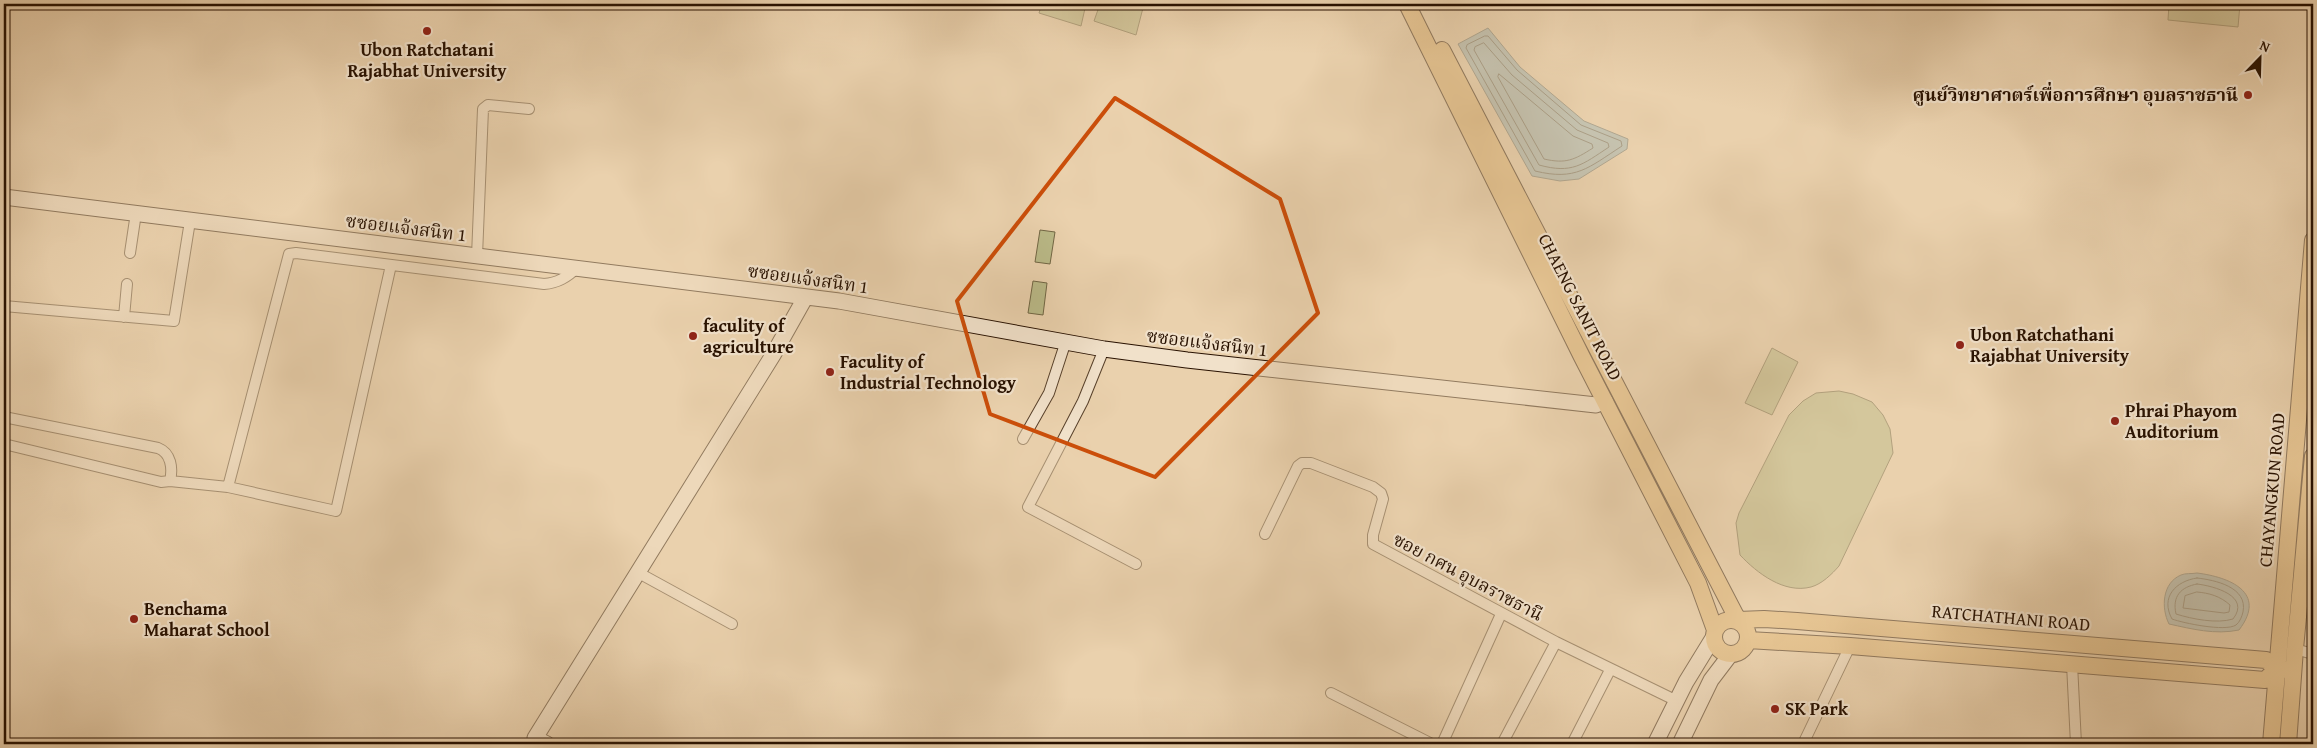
<svg xmlns="http://www.w3.org/2000/svg" width="2317" height="748" font-family="'Gentium Book Plus','Noto Serif Thai',serif">
  <rect width="100%" height="100%" fill="#ead1ad"/>
  <filter id="stains"><feTurbulence type="fractalNoise" baseFrequency=".004" numOctaves="4"/><feColorMatrix values="0 0 0 0 .2 0 0 0 0 .09 0 0 0 0 .02 0 0 0 .5 -.17"/></filter>
  <radialGradient id="worn" r=".72"><stop offset=".6" stop-color="#630" stop-opacity="0"/><stop offset="1" stop-color="#630" stop-opacity=".3"/></radialGradient>
  <!-- green -->
  <path fill="#baba88" stroke="#716644" d="M 1042,4 L 1086,4 L 1081,26 L 1039,13 Z
    M 1100,4 L 1144,4 L 1136,35 L 1094,21 Z
    M 2169,4 L 2240,4 L 2238,27 L 2168,20 Z
    M 1040,230 L 1055,232 L 1050,264 L 1035,262 Z
    M 1033,281 L 1047,283 L 1043,315 L 1028,313 Z
    M 1772,348 L 1798,362 L 1772,415 L 1745,403 Z
    M 1839,391 L 1853,394 L 1872,402 L 1883,415 L 1890,429 L 1893,453 L 1839,566 C 1832,574 1822,584 1811,587 C 1784,594 1757,573 1740,555 L 1736,523 L 1739,513 L 1789,415 L 1803,401 L 1816,393 Z"/>
  <!-- water -->
  <path fill="#9db4b5" stroke="#6e736d" d="M 1488,28 L 1520,67 L 1584,121 L 1628,139 L 1627,149 L 1579,179 L 1560,181 L 1532,176 L 1458,44 Z
    M 2197,573 C 2229,577 2268,592 2239,630 C 2215,635 2192,629 2169,624 C 2161,608 2162,583 2181,575 C 2185,573 2192,574 2197,573 Z"/>
  <g fill="none" stroke-linecap="round" stroke-linejoin="round">
    <!-- shore -->
    <path stroke="#62625a" stroke-width="1" d="M 1485,36 L 1488,36 L 1517,70 L 1581,125 L 1621,141 L 1622,146 C 1588,168 1576,181 1535,171 L 1466,48 L 1467,45 Z
      M 1484,43 L 1512,75 L 1577,130 L 1608,143 L 1609,147 C 1582,165 1572,174 1539,165 L 1474,50 L 1475,47 Z
      M 1499,74 L 1573,136 L 1592,144 L 1593,148 C 1574,160 1566,164 1544,159 L 1498,77 Z
      M 2197,578 C 2215,580 2248,587 2243,612 C 2242,616 2240,622 2236,625 C 2225,632 2183,623 2172,619 C 2160,597 2176,581 2197,578 Z
      M 2197,584 C 2214,586 2251,596 2233,619 C 2217,624 2192,619 2176,614 C 2172,596 2181,587 2197,584 Z
      M 2197,592 C 2209,593 2220,596 2230,605 L 2229,612 L 2224,613 L 2183,608 L 2185,596 Z"/>
    <!-- street casing -->
    <g stroke="#58412b" stroke-width="12">
      <path id="street" d="M 130,253 L 136,213
        M 477,256 L 483,109 L 488,105 L 529,109
        M 4,306 L 174,321 L 190,221
        M 124,317 L 127,284
        M 1104,349 L 1083,401 L 1028,507 L 1136,564
        M 4,417 L 158,448 C 171,453 173,468 170,481 L 228,487 L 336,511 L 391,265
        M 1023,439 L 1049,393 L 1066,341
        M 4,444 L 161,482 L 170,481
        M 228,487 L 289,254 L 296,253 L 544,284 C 558,283 567,277 577,268
        M 1265,534 L 1298,466 L 1302,463 L 1311,463 L 1373,487 L 1381,493 L 1383,499 L 1373,535 L 1373,544 L 1556,642 L 1677,701
        M 637,572 L 732,624
        M 2295,649 L 2313,654
        M 2072,664 L 2076,744
        M 1331,693 L 1432,744
        M 1442,744 L 1501,614
        M 1502,744 L 1556,642
        M 1572,744 L 1610,670
        M 1803,744 L 1850,646"/>
    </g>
    <!-- secondary casing -->
    <g stroke="#281100" stroke-width="17">
      <path id="secondary" d="M 4,197 L 839,301 L 1104,349 L 1187,360 L 1596,405 L 1605,401
        M 547,744 L 535,738 L 773,355 L 805,298
        M 1655,744 L 1686,682 L 1713,638
        M 1680,744 L 1711,680 L 1730,655"/>
    </g>
    <!-- primary casing -->
    <g stroke="#281100" stroke-width="18">
      <path id="primary" d="M 1407,4 L 1582,357 L 1698,583 L 1715,630
        M 1442,50 L 1738,620
        M1714 637a17 17 0 1 1 34 0a17 17 0 1 1-34 0Z
        M 1738,620 L 1764,619 L 1797,621 L 2266,660 L 2277,669 L 2293,670
        M 1748,640 L 1850,646 L 2265,680 L 2277,669
        M 2271,744 L 2313,240
        M 2288,744 L 2295,649 L 2313,456"/>
    </g>
    <!-- street -->
    <use href="#street" stroke="#f1e1ca" stroke-width="10"/>
    <!-- secondary -->
    <use href="#secondary" stroke="#f1e1ca" stroke-width="15"/>
    <!-- primary -->
    <use href="#primary" stroke="#e5b876" stroke-width="16"/>
  </g>
  <!-- marked area -->
  <path d="M0 0H2317V748H0ZM 1115,98 L 1280,199 L 1318,313 L 1155,477 L 990,414 L 957,301 Z" fill="#ead1ad" fill-opacity=".55" fill-rule="evenodd"/>
  <path fill="none" stroke="#cb4e0a" stroke-width="4" stroke-linejoin="round" d="M 1115,98 L 1280,199 L 1318,313 L 1155,477 L 990,414 L 957,301 Z"/>
  <!-- markers -->
  <g fill="#8f2418" stroke="#f1e1ca" stroke-width="2">
    <circle cx="427" cy="31" r="5"/>
    <circle cx="2248" cy="95" r="5"/>
    <circle cx="693" cy="336" r="5"/>
    <circle cx="1960" cy="345" r="5"/>
    <circle cx="830" cy="372" r="5"/>
    <circle cx="2115" cy="421" r="5"/>
    <circle cx="134" cy="619" r="5"/>
    <circle cx="1775" cy="709" r="5"/>
  </g>
  <g text-anchor="middle" stroke-width="4.5" stroke-linejoin="round" paint-order="stroke">
    <!-- poi labels -->
    <g font-size="18" font-weight="bold" fill="#281100" stroke="#f1e1ca" text-anchor="start">
      <text x="427" y="56" text-anchor="middle">Ubon Ratchatani<tspan x="427" dy="21">Rajabhat University</tspan></text>
      <text x="2238" y="101" text-anchor="end">ศูนย์วิทยาศาตร์เพื่อการศึกษา อุบลราชธานี</text>
      <text x="703" y="332">faculity of<tspan x="703" dy="21">agriculture</tspan></text>
      <text x="1970" y="341">Ubon Ratchathani<tspan x="1970" dy="21">Rajabhat University</tspan></text>
      <text x="840" y="368">Faculity of<tspan x="840" dy="21">Industrial Technology</tspan></text>
      <text x="2125" y="417">Phrai Phayom<tspan x="2125" dy="21">Auditorium</tspan></text>
      <text x="144" y="615">Benchama<tspan x="144" dy="21">Maharat School</tspan></text>
      <text x="1785" y="715">SK Park</text>
    </g>
    <!-- street labels -->
    <g font-size="18" fill="#281100" stroke="#f1e1ca">
      <text transform="translate(406 228) rotate(7)" y="6">ซซอยแจ้งสนิท 1</text>
      <text transform="translate(808 279) rotate(8)" y="6">ซซอยแจ้งสนิท 1</text>
      <text transform="translate(1580 307) rotate(63)" y="6">CHAENG SANIT ROAD</text>
      <text transform="translate(1207 343) rotate(7)" y="6">ซซอยแจ้งสนิท 1</text>
      <text transform="translate(2272 490) rotate(-85)" y="6">CHAYANGKUN ROAD</text>
      <text transform="translate(1468 577) rotate(28)" y="6">ซอย กศน อุบลราชธานี</text>
      <text transform="translate(2011 618) rotate(5)" y="6">RATCHATHANI ROAD</text>
    </g>
  </g>
  <!-- margin -->
  <rect width="2317" height="748" fill="none" stroke="#ead1ad" stroke-width="20"/>
  <rect x="5" y="5" width="2307" height="738" fill="none" stroke="#281100" stroke-width="2.5"/>
  <rect x="10" y="10" width="2297" height="728" fill="none" stroke="#281100"/>
  <!-- north arrow -->
  <g transform="translate(2260 58) rotate(23)" stroke="#f1e1ca" stroke-width="4" paint-order="stroke">
  <path d="M0-4L9 19L0 12L-9 19Z" fill="#281100"/>
  <text y="-8" font-size="14" font-weight="bold" text-anchor="middle" fill="#281100">N</text>
  </g>
  <rect width="100%" height="100%" filter="url(#stains)"/>
  <rect width="100%" height="100%" fill="url(#worn)"/>
</svg>
